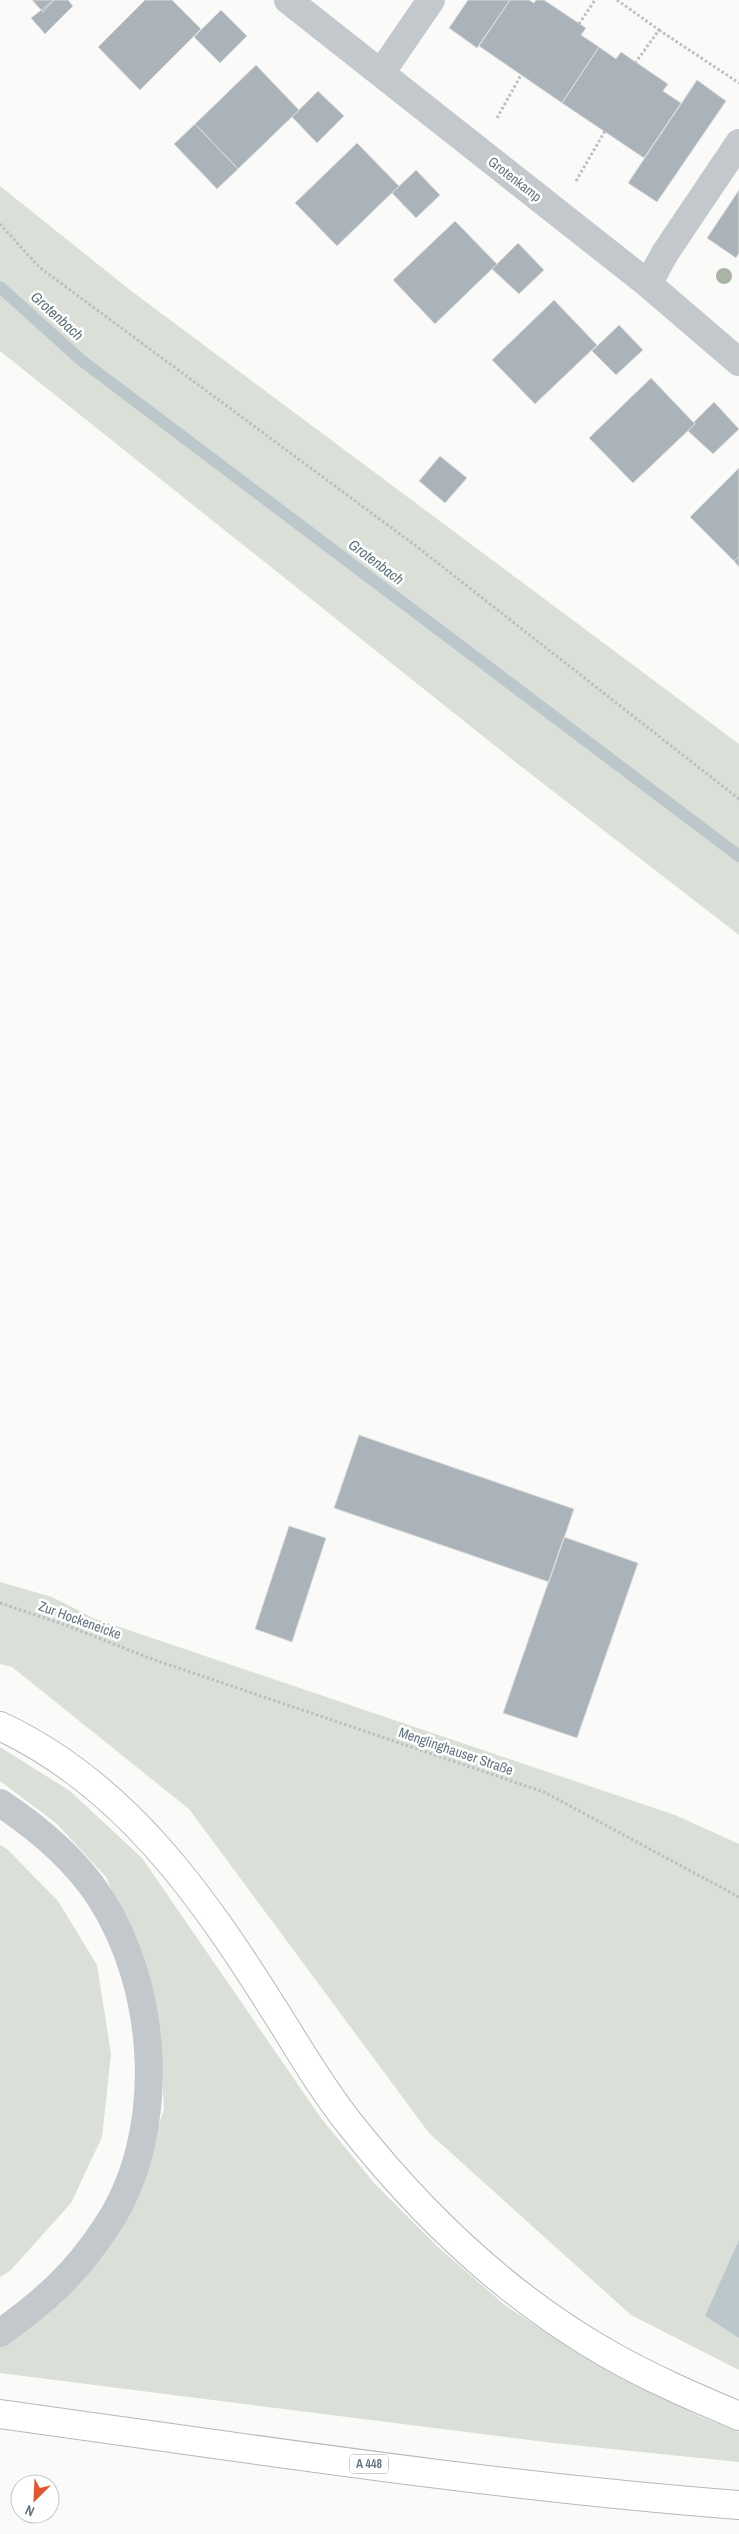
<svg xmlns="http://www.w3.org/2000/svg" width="739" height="2534" font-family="'Archivo Narrow',sans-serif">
  <rect width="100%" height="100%" fill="#fafaf8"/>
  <!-- green -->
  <path fill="#dadfd7" d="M 0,186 L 130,290 L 739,744 L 739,935 L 514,761 L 0,351 Z
    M 0,1582 L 52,1597 L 93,1618 L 675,1815 L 739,1844 L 739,2370 L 631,2315 L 429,2133 L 189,1809 L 12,1667 L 0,1664 Z
    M 0,1747 L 70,1791 L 142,1858 L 321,2118 L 375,2184 L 438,2247 L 506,2306 L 580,2355 L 701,2417 L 739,2432 L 739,2462 L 553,2443 L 0,2373 L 0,2345 L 135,2197 L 164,2109 L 160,2039 L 146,1965 L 106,1877 L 56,1823 L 0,1781 Z
    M 0,1845 L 7,1849 L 58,1901 L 97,1965 L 111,2054 L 102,2137 L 71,2203 L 10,2271 L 0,2277 Z"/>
  <!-- water -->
  <path fill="#bbc7cb" d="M 739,2240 L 739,2338 L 705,2316 Z"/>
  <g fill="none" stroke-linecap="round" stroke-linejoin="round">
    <!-- stream -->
    <path stroke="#bbc7cb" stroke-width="12" d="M 0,287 L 81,360 L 739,856"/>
  </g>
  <!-- building -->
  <path fill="#aab3b9" stroke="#dcdcda" d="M 32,0 L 54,0 L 43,12 Z
    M 54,0 L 68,0 L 73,6 L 45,34 L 31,18 Z
    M 145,0 L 172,0 L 201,29 L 140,90 L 98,47 Z
    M 468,0 L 510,0 L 477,48 L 449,28 Z
    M 510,0 L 529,0 L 534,3 L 536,0 L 544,0 L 586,28 L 581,35 L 599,47 L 562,103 L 479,46 Z
    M 221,10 L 247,36 L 220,63 L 194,37 Z
    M 599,47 L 616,59 L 621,52 L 668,84 L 663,91 L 681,103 L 644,158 L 562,103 Z
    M 256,65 L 299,110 L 238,169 L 195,124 Z
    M 697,80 L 726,101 L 657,202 L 628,183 Z
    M 318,91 L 344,116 L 317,143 L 292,117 Z
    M 195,124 L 238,169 L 217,189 L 174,144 Z
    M 357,143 L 399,186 L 337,246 L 295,203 Z
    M 416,170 L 440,195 L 416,218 L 392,193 Z
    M 739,190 L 739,253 L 736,258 L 707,238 Z
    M 455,221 L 497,264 L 435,324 L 393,280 Z
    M 518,243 L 544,270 L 519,294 L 492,269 Z
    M 554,300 L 597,345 L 535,404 L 492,360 Z
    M 619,325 L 643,350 L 616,375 L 592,351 Z
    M 651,378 L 695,424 L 633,483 L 589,438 Z
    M 714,402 L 739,429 L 713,454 L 688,431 L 695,424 L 694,422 Z
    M 440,456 L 467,478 L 445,503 L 419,481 Z
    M 739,468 L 739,556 L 734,561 L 690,517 Z
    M 739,556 L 739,567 L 734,561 Z
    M 359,1435 L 574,1509 L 549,1582 L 334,1508 Z
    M 289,1526 L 326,1538 L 292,1642 L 255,1629 Z
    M 564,1537 L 638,1563 L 577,1738 L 503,1713 Z"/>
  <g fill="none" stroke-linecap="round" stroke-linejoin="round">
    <!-- highway casing -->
    <g stroke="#b4b9bd" stroke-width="30">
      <path id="highway" d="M 0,1726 C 124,1784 202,1895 273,2008 C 298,2047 321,2088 350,2124 C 421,2214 508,2297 608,2354 C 650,2378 694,2397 739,2416
        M 0,2414 C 246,2448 492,2486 739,2505"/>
    </g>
    <!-- path -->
    <path stroke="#bbbfc2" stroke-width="3" stroke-dasharray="2.5 2.5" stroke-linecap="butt" d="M 617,0 L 659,30 L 636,62
      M 579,24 L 595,0
      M 659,30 L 739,83
      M 497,118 L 521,75
      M 576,181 L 605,131
      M 0,224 L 39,267 L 416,546 L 739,799
      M 0,1603 L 68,1626 L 152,1659 L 544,1792 L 739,1897"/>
    <!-- minor -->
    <path stroke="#c3c8cc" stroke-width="28" d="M 288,0 L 648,284 L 739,362
      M 381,73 L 431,0
      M 648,284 L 665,253 L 739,143
      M 0,1803 C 38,1828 73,1857 99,1896 C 159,1987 169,2134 106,2227 C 76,2273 45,2301 0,2333"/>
    <!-- highway -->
    <use href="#highway" stroke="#fff" stroke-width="28"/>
  </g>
  <!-- trees -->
  <circle fill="#aab4a7" cx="724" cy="276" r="8"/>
  <g text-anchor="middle" stroke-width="5" stroke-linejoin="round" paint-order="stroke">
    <!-- shield labels -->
    <rect fill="#fff" stroke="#939fa8" stroke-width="1" x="350" y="2454.5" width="38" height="19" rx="4"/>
    <g font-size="12" font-weight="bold" fill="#657683">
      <text x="369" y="2468">A 448</text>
    </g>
    <!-- street labels -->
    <g font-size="14" fill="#657683" stroke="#fff">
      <text transform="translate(515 179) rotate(38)" y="5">Grotenkamp</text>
      <text transform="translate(80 1620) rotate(20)" y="5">Zur Hockeneicke</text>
      <text transform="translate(456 1751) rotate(19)" y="5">Menglinghauser Straße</text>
    </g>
    <!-- water labels -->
    <g font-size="15" font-style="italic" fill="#60757c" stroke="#fff">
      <text transform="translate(57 316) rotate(42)" y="5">Grotenbach</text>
      <text transform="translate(376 562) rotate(37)" y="5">Grotenbach</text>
    </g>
  </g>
  <!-- north arrow -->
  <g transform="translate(35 2499) rotate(204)"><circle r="24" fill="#ffffff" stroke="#c1c8cd"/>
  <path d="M0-4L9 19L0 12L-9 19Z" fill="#e4572e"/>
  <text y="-8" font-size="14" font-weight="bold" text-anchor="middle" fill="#657683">N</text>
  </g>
</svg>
